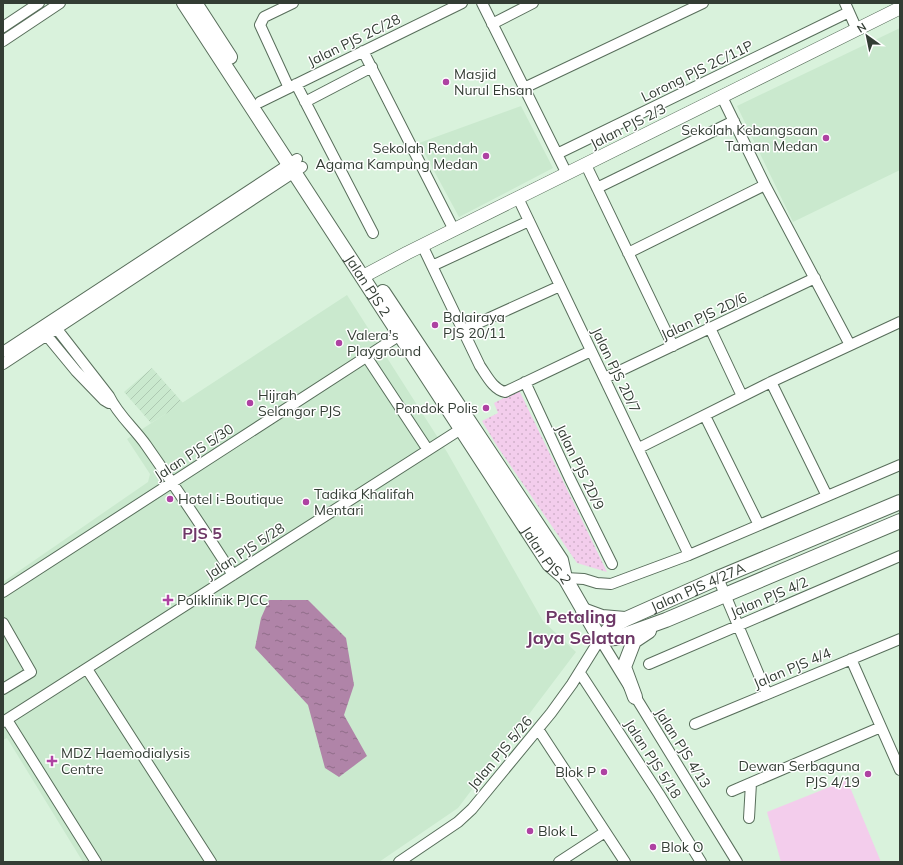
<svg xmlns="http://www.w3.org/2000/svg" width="903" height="865" font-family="Mulish,sans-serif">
  <defs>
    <pattern id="industrial-furrows" width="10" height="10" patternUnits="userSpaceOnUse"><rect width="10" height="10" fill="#cae9ce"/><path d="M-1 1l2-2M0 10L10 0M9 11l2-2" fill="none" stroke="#aec9b2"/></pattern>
    <pattern id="park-dots" width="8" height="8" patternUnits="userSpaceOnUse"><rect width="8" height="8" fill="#f3cdec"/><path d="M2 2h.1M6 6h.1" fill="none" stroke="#d1b1cb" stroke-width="1.8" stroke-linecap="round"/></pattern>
    <pattern id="water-ripples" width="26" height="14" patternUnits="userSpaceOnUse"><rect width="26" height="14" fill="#b084a8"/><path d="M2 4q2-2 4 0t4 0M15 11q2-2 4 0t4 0" fill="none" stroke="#906d8a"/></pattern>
  </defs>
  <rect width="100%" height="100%" fill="#d9f2dc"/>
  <!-- built -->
  <path fill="#cae9ce" d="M 900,28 L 900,170 L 793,222 L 737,106 Z
    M 521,106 L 553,168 L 459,217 L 419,143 Z
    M 347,295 L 447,452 L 543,621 L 576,652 L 458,808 L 379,862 L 83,862 L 7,738 L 3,740 L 3,582 L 148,482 L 150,474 L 127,439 Z"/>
  <!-- industrial -->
  <path fill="url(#industrial-furrows)" d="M 152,368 L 183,403 L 151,423 L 124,392 Z"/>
  <!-- park -->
  <path fill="url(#park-dots)" d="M 519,390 L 607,572 L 577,563 L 497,446 L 482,421 L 498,413 L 494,403 Z"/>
  <!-- garden -->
  <path fill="#f3cdec" d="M 847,780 L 881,862 L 781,862 L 767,812 Z"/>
  <!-- water -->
  <path fill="url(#water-ripples)" d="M 269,600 L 308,600 L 346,638 L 354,685 L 344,715 L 367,756 L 339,777 L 325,768 L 308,705 L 255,648 L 261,618 Z"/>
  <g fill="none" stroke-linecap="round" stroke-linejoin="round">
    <!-- minor casing -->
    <g stroke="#586e5b" stroke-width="12">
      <path id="minor" d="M 482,3 L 567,174
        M 845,3 L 857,30
        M 492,24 L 533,3
        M 3,27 L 39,3
        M 3,41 L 60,3
        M 363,51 L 454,230
        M 296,84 L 373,233
        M 289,88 L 260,25 L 264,17 L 293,3
        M 524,88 L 703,3
        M 722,97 L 765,185 L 850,345
        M 260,102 L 462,3
        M 305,102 L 372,67
        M 557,154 L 849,12
        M 586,165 L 673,346
        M 597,188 L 734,121
        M 518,198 L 689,555
        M 422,245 L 480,366 C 487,376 493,389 505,392 L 591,351
        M 628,253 L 765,185
        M 432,266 L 529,221
        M 53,324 L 109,396 C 118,415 134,428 146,445 C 176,488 205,531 233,575
        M 710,328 L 742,396
        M 463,330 L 560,286
        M 43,331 L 76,371 L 104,400 L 109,403
        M 3,352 L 297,159
        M 366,356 L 428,450
        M 3,364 L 302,167
        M 605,378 L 815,278
        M 525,382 L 570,479 L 612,564
        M 771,382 L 827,496
        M 705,416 L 759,525
        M 639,448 L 771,382 L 900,322
        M 565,578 L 584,579 L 597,583 L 611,584 L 689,555 L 900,465
        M 718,578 L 767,694
        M 3,592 L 400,335
        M 3,623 L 31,672 L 3,689
        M 851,659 L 900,770
        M 649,664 L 900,556
        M 87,669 L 211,862
        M 580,673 L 659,794 L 701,862
        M 7,720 L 96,862
        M 3,722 L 461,429
        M 695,724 L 900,639
        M 538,729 L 625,862
        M 732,791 L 881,727
        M 749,818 L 751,783
        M 399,862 L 458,822 L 472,809 L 551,713 L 572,684 L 600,639 L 737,862
        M 559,862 L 605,832"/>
    </g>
    <!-- tertiary casing -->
    <g stroke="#586e5b" stroke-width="14">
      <path id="tertiary" d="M 362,277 L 407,253 L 900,8"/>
    </g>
    <!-- secondary casing -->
    <g stroke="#586e5b" stroke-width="16">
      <g id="secondary">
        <path id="s1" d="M 184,3 L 549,564 L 565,578 L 600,639"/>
        <path d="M 195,3 L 230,57"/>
        <path d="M 383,292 L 561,560 L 565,578"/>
        <path d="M 583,610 L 602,617 L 625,619"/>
        <path id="s2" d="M 600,639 L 611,627 L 626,619 L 718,578 L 900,502"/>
        <path d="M 600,639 L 616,638 L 666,620 L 900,521"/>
        <path d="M 635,697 L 624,667 L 634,641 L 649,631"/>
      </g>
    </g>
    <!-- minor -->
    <use href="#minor" stroke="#fff" stroke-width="10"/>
    <!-- tertiary -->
    <use href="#tertiary" stroke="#fff" stroke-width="13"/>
    <!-- secondary -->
    <use href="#secondary" stroke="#fff" stroke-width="14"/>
  </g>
  <!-- markers -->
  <g fill="#ae42a2" stroke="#fff" stroke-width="1.5">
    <circle cx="446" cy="82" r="4"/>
    <circle cx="826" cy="138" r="4"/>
    <circle cx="486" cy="156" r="4"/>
    <circle cx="435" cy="325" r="4"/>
    <circle cx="339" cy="343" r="4"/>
    <circle cx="250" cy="403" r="4"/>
    <circle cx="486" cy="408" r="4"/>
    <circle cx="170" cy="499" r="4"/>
    <circle cx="306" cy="502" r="4"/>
    <path d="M166 594h4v4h4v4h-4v4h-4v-4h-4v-4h4z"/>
    <path d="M50 755h4v4h4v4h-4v4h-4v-4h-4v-4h4z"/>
    <circle cx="604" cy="772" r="4"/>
    <circle cx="868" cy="774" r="4"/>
    <circle cx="530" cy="831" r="4"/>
    <circle cx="653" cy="847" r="4"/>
  </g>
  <g text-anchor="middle" stroke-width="3" stroke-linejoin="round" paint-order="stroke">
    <!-- street labels -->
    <g font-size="14" fill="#333d34" stroke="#fff">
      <text transform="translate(354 40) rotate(-26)" y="5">Jalan PJS 2C/28</text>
      <text transform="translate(697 71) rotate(-26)" y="5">Lorong PJS 2C/11P</text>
      <text transform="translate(628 126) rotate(-27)" y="5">Jalan PJS 2/3</text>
      <text dy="5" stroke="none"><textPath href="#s1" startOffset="337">Jalan PJS 2</textPath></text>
      <text transform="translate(704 316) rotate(-25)" y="5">Jalan PJS 2D/6</text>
      <text transform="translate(616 370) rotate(64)" y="5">Jalan PJS 2D/7</text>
      <text transform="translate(194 452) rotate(-33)" y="5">Jalan PJS 5/30</text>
      <text transform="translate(580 467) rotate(64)" y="5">Jalan PJS 2D/9</text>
      <text transform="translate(245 551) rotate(-33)" y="5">Jalan PJS 5/28</text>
      <text dy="5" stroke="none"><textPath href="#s1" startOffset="661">Jalan PJS 2</textPath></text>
      <text dy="5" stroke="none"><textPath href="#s2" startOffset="112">Jalan PJS 4/27A</textPath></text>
      <text transform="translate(769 597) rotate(-23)" y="5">Jalan PJS 4/2</text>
      <text transform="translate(792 668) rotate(-23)" y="5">Jalan PJS 4/4</text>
      <text transform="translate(683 748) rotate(58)" y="5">Jalan PJS 4/13</text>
      <text transform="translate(500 753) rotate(-50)" y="5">Jalan PJS 5/26</text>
      <text transform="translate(653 759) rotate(57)" y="5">Jalan PJS 5/18</text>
    </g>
    <!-- poi labels -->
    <g font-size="14" fill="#333d34" stroke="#fff" text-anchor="start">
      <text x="454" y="79">Masjid<tspan x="454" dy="16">Nurul Ehsan</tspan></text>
      <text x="818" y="135" text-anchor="end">Sekolah Kebangsaan<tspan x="818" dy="16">Taman Medan</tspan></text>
      <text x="478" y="153" text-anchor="end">Sekolah Rendah<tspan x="478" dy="16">Agama Kampung Medan</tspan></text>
      <text x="443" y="322">Balairaya<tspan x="443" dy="16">PJS 20/11</tspan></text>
      <text x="347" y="340">Valera's<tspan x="347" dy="16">Playground</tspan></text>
      <text x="258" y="400">Hijrah<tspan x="258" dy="16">Selangor PJS</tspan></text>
      <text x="478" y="413" text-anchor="end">Pondok Polis</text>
      <text x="314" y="499">Tadika Khalifah<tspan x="314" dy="16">Mentari</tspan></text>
      <text x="178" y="504">Hotel i-Boutique</text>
      <text x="177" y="605">Poliklinik PJCC</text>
      <text x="61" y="758">MDZ Haemodialysis<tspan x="61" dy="16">Centre</tspan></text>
      <text x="860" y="771" text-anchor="end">Dewan Serbaguna<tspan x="860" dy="16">PJS 4/19</tspan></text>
      <text x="596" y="777" text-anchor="end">Blok P</text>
      <text x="538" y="836">Blok L</text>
      <text x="661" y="852">Blok O</text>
    </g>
    <!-- quarter labels -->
    <g font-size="16" font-weight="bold" fill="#6e3867" stroke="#fff">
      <text x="202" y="539">PJS 5</text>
    </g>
    <!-- district labels -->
    <g font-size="18" font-weight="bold" fill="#6e3867" stroke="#fff">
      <text x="581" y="623">Petaling<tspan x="581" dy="21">Jaya Selatan</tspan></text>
    </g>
  </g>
  <!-- border -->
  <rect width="903" height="865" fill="none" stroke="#333d34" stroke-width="8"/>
  <!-- north arrow -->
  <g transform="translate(867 36) rotate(327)" stroke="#ffffff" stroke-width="3" paint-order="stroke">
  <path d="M0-3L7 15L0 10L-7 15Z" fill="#333d34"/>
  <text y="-6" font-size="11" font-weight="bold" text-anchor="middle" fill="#333d34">N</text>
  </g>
</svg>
